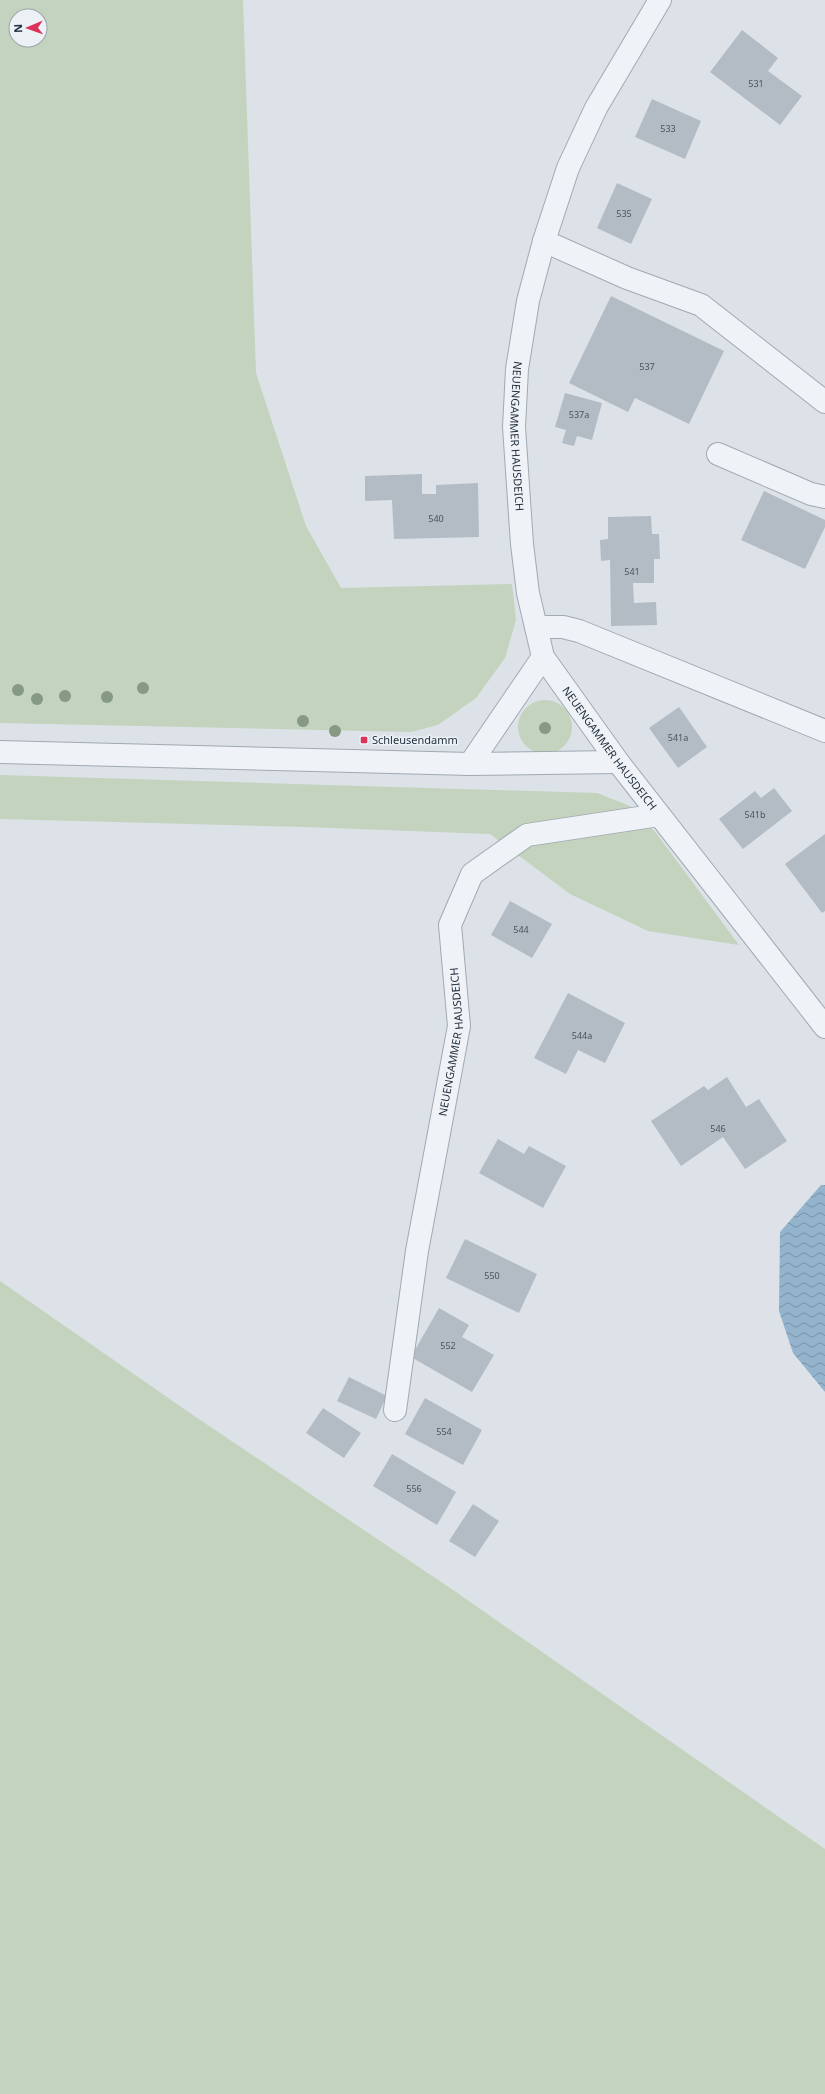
<svg xmlns="http://www.w3.org/2000/svg" width="825" height="2094" font-family="'Noto Sans',sans-serif">
  <defs>
    <pattern id="water-waves" width="16" height="10" patternUnits="userSpaceOnUse"><rect width="16" height="10" fill="#93b4cc"/><path d="M0 5q4-4 8 0t8 0" fill="none" stroke="#7893a7"/></pattern>
  </defs>
  <rect width="100%" height="100%" fill="#dce2e8"/>
  <!-- green -->
  <path fill="#c4d3bd" fill-rule="evenodd" d="M 0,0 L 243,0 L 256,373 L 306,526 L 341,588 L 512,584 L 516,620 L 505,658 L 476,698 L 438,725 L 411,732 L 0,723 ZM 16,16 L 40,16 L 40,40 L 16,40 Z
    M518 727a27 27 0 1 1 54 0a27 27 0 1 1-54 0Z
    M 0,775 L 597,793 L 630,806 L 656,833 L 739,945 L 648,931 L 570,894 L 490,834 L 305,827 L 0,819 Z
    M 0,1281 L 187,1411 L 453,1590 L 825,1849 L 825,2094 L 0,2094 Z"/>
  <!-- water -->
  <path fill="url(#water-waves)" d="M 821,1185 L 825,1185 L 825,1392 L 793,1353 L 779,1311 L 780,1232 Z"/>
  <!-- building -->
  <path fill="#b3bcc5" d="M 742,30 L 778,58 L 768,71 L 802,96 L 780,125 L 710,72 Z
    M 652,99 L 701,121 L 685,159 L 635,137 Z
    M 617,183 L 652,199 L 631,244 L 597,228 Z
    M 611,296 L 724,351 L 689,424 L 635,398 L 628,412 L 569,383 Z
    M 565,393 L 602,403 L 592,440 L 577,436 L 574,446 L 562,443 L 566,430 L 555,427 Z
    M 422,474 L 422,494 L 436,494 L 436,485 L 478,483 L 479,537 L 394,539 L 392,500 L 365,501 L 365,476 Z
    M 764,491 L 825,520 L 825,527 L 805,569 L 741,540 Z
    M 651,516 L 652,534 L 659,534 L 660,559 L 654,559 L 654,583 L 633,583 L 634,603 L 656,602 L 657,625 L 611,626 L 610,560 L 601,561 L 600,540 L 608,539 L 608,517 Z
    M 679,707 L 707,747 L 678,768 L 649,728 Z
    M 774,788 L 792,811 L 743,849 L 719,819 L 755,791 L 761,798 Z
    M 825,834 L 825,911 L 822,913 L 785,864 Z
    M 510,901 L 552,924 L 532,958 L 491,935 Z
    M 568,993 L 625,1023 L 605,1063 L 578,1050 L 566,1074 L 534,1058 Z
    M 727,1077 L 746,1107 L 759,1099 L 787,1141 L 745,1169 L 723,1137 L 681,1166 L 651,1121 L 704,1086 L 708,1090 Z
    M 498,1139 L 524,1154 L 529,1146 L 566,1166 L 543,1208 L 479,1173 Z
    M 465,1239 L 537,1274 L 519,1313 L 446,1278 Z
    M 439,1308 L 469,1325 L 462,1337 L 494,1355 L 472,1392 L 411,1357 Z
    M 349,1377 L 387,1396 L 376,1419 L 337,1401 Z
    M 425,1398 L 482,1430 L 463,1465 L 405,1434 Z
    M 323,1408 L 361,1433 L 344,1458 L 306,1433 Z
    M 392,1454 L 456,1492 L 437,1525 L 373,1486 Z
    M 473,1504 L 499,1521 L 475,1557 L 449,1541 Z"/>
  <g fill="none" stroke-linecap="round" stroke-linejoin="round">
    <!-- minor casing -->
    <g stroke="#a1a9b2" stroke-width="24">
      <g id="minor">
        <path id="s1" d="M 660,0 L 596,108 L 568,168 L 544,241 L 528,301 L 517,369 L 514,427 L 522,544 L 528,593 L 543,657 L 618,762 L 825,1027"/>
        <path d="M 544,241 L 627,278 L 701,305 L 825,402"/>
        <path d="M 718,454 L 811,494 L 825,497"/>
        <path d="M 536,627 L 563,627 L 579,631 L 825,731"/>
        <path d="M 0,752 L 470,764 L 618,762"/>
        <path d="M 470,764 L 543,657"/>
        <path id="s2" d="M 395,1410 L 417,1251 L 459,1026 L 450,925 L 472,874 L 527,835 L 659,815"/>
      </g>
    </g>
    <!-- minor -->
    <use href="#minor" stroke="#eff2f6" stroke-width="22"/>
  </g>
  <!-- trees -->
  <g fill="#859983">
    <circle cx="143" cy="688" r="6"/>
    <circle cx="18" cy="690" r="6"/>
    <circle cx="65" cy="696" r="6"/>
    <circle cx="107" cy="697" r="6"/>
    <circle cx="37" cy="699" r="6"/>
    <circle cx="303" cy="721" r="6"/>
    <circle cx="545" cy="728" r="6"/>
    <circle cx="335" cy="731" r="6"/>
  </g>
  <!-- markers -->
  <rect fill="#dc335b" stroke="#ecf1f6" stroke-width="1.5" x="360" y="736" width="8" height="8" rx="2"/>
  <g text-anchor="middle" stroke-width="3" stroke-linejoin="round" paint-order="stroke">
    <!-- number labels -->
    <g font-size="9" fill="#485461">
      <text x="756" y="87">531</text>
      <text x="668" y="132">533</text>
      <text x="624" y="217">535</text>
      <text x="647" y="370">537</text>
      <text x="579" y="418">537a</text>
      <text x="436" y="522">540</text>
      <text x="632" y="575">541</text>
      <text x="678" y="741">541a</text>
      <text x="755" y="818">541b</text>
      <text x="521" y="933">544</text>
      <text x="582" y="1039">544a</text>
      <text x="718" y="1132">546</text>
      <text x="492" y="1279">550</text>
      <text x="448" y="1349">552</text>
      <text x="444" y="1435">554</text>
      <text x="414" y="1492">556</text>
    </g>
    <!-- street labels -->
    <g font-size="11" fill="#243140" stroke="#ecf1f6">
      <text dy="4" stroke="none"><textPath href="#s1" startOffset="467">NEUENGAMMER HAUSDEICH</textPath></text>
      <text dy="4" stroke="none"><textPath href="#s1" startOffset="803">NEUENGAMMER HAUSDEICH</textPath></text>
      <text dy="4" stroke="none"><textPath href="#s2" startOffset="373">NEUENGAMMER HAUSDEICH</textPath></text>
    </g>
    <!-- poi labels -->
    <g font-size="11" fill="#243140" stroke="#ecf1f6" text-anchor="start">
      <text x="372" y="744">Schleusendamm</text>
    </g>
  </g>
  <!-- north arrow -->
  <g transform="translate(28 28) rotate(268)"><circle r="19" fill="#ecf1f6" stroke="#9ca4ad"/>
  <path d="M0-3L7 15L0 10L-7 15Z" fill="#dc335b"/>
  <text y="-6" font-size="11" font-weight="bold" text-anchor="middle" fill="#243140">N</text>
  </g>
</svg>
